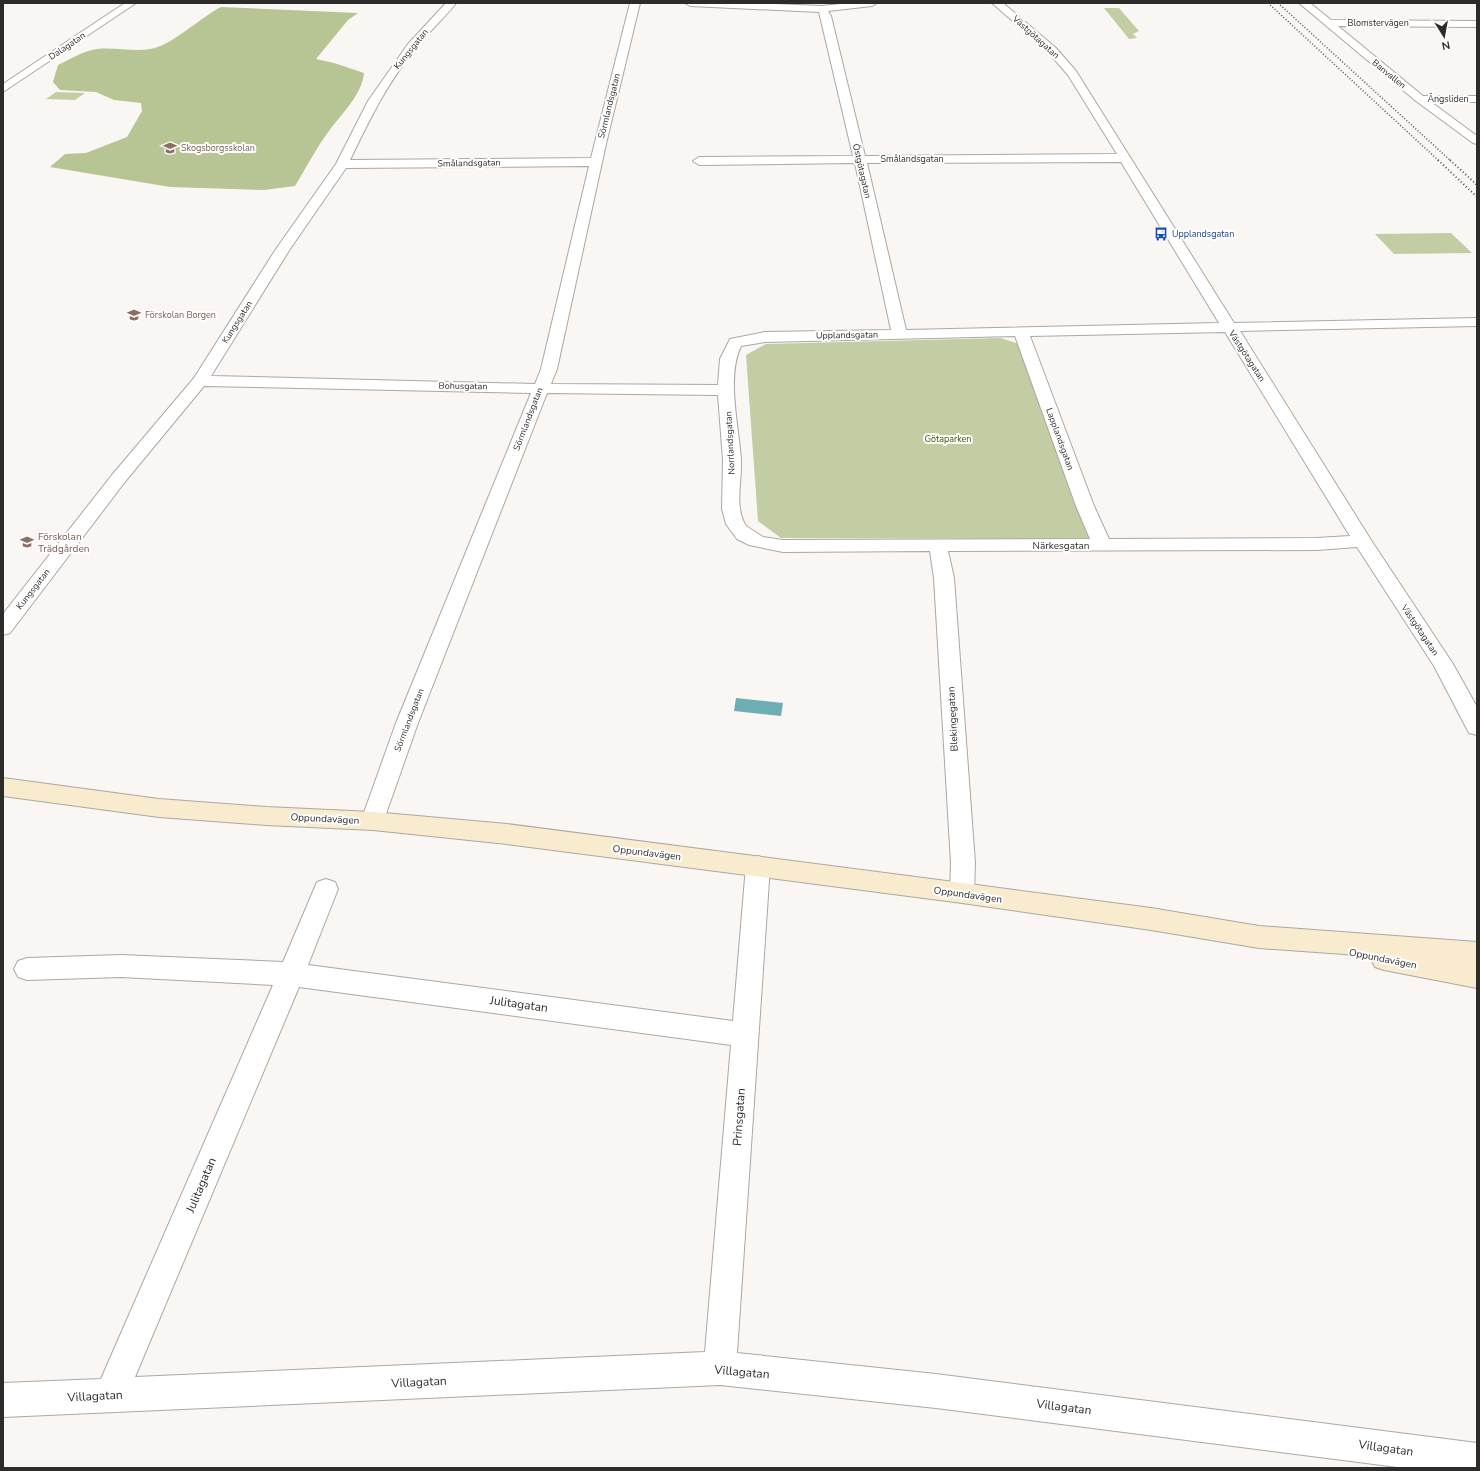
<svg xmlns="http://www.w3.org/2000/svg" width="1480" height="1471" font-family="'Nunito Sans',sans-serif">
  <rect width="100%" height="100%" fill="#faf6f3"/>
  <!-- green -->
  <path fill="#c2cda4" d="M 1104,8 L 1119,8 L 1139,31 L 1133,34 L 1137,38 L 1129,39 Z
    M 56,92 L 85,93 L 75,100 L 46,99 Z
    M 1451,233 L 1472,253 L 1394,254 L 1375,234 Z
    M 1001,338 L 1019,344 L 1092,539 L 781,538 L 758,521 L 746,355 L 766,344 Z"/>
  <!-- forest -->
  <path fill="#b7c493" d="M 221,7 L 358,13 L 348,20 L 316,59 L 334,63 L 364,73 C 362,95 342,113 329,131 C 316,148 306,168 295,186 L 264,190 L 170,187 L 50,167 L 65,154 L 86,153 L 127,137 L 142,111 L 141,103 L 114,100 L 96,92 L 60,90 L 53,82 L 58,65 C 71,59 83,51 97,49 C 115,47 133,52 150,49 C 170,47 201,17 221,7 Z"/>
  <!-- water -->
  <path fill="#6caeb3" d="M 736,698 L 783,703 L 781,716 L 734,711 Z"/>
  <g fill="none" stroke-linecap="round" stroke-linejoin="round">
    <!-- minor casing -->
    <g stroke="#aba7a4" stroke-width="2">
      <path id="minor" d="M 125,3 L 136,3 L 3,92 L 3,84 Z
        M 446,3 L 456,3 C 444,19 427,33 415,49 C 386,85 370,119 350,160 L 591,158 L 630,3 L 640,3 L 606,144 L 557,369 L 551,384 L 718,385 L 720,359 L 730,339 L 765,332 L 891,330 L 855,163 L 699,165 L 693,161 L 699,157 L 853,156 L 819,12 L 690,6 L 685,3 L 751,3 L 822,6 L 849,3 L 877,3 L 872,6 L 828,11 L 831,16 L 865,156 L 1117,154 L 1068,75 L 1048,52 L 992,3 L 1003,3 L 1056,48 L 1076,71 L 1234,323 L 1477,318 L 1477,326 L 1240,331 L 1371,540 L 1453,664 L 1477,707 L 1477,735 L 1469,733 L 1434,666 L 1357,547 L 1317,550 L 948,551 L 954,578 L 975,863 L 974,893 L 971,900 L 962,903 L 953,900 L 950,893 L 951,863 L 934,578 L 930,551 L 783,552 L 749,545 L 737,539 L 726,524 L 722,509 L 723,460 L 718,395 L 547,393 L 418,723 L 381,828 L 373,830 L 365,828 L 361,821 L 396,723 L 531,393 L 204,386 L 124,483 L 10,633 L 3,635 L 3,614 L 112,475 L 194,378 L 276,249 L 336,164 L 368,101 L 408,44 ZM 1121,162 L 1219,323 L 906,330 L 867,163 ZM 589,166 L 541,369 L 535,384 L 211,376 L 290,249 L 346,168 ZM 1225,332 L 1350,536 L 1317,538 L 1109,539 L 1094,506 L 1030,336 ZM 1015,336 L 1076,506 L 1090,539 L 783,540 L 763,537 L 746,526 C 734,507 742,481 741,460 C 739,426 726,377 741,346 L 765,342 Z
        M 1299,3 L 1310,3 L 1331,20 L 1477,21 L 1477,27 L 1338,26 L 1423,96 L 1477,96 L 1477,102 L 1431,102 L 1477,136 L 1477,144 L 1473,143 L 1416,101 Z
        M 758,856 L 767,859 L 770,866 L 737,1353 L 936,1374 L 1477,1443 L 1477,1468 L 1405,1468 L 936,1408 L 720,1385 L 3,1417 L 3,1383 L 101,1379 L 273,985 L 121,977 L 27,980 L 18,977 L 14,969 L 18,961 L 27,958 L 121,955 L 283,962 L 317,882 L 326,879 L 335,882 L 338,889 L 308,965 L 733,1021 L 746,866 L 749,859 ZM 299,987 L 731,1045 L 705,1352 L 135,1377 Z"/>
    </g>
    <!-- secondary casing -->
    <g stroke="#aba7a4" stroke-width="2">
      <path id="secondary" d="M 3,778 L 159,799 L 266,807 L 373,812 L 507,824 L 962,883 L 1151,908 L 1259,926 L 1477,942 L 1477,964 L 1475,964 L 1477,964 L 1477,988 L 1384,970 L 1375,967 L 1371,959 L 1372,956 L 1259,948 L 1151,930 L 962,903 L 507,844 L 373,830 L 266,825 L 159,817 L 3,796 Z"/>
    </g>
    <!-- minor -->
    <use href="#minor" fill="#fff" fill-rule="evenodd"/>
    <!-- secondary -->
    <use href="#secondary" fill="#f8ebce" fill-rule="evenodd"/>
    <!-- rail-far1 -->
    <path stroke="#52504e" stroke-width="1.5" stroke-dasharray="1 2" stroke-linecap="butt" d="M 1268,3 L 1439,161
      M 1278,3 L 1451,161"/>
    <!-- rail -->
    <path stroke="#52504e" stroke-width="2" stroke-dasharray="1 2.5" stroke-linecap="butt" d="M 1438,160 L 1477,197
      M 1450,160 L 1477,185"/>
  </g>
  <!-- icons -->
  <defs>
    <g id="school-bare" transform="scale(1.08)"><path d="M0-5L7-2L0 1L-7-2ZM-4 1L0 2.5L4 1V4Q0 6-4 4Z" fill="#8d6e63" stroke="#fff" stroke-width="2.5" paint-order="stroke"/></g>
    <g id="bus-bare" transform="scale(1.08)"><path d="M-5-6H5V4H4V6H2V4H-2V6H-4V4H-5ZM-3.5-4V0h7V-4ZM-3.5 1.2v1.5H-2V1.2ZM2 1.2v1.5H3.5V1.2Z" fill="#1a4fb4" stroke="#fff" stroke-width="2.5" paint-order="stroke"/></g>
  </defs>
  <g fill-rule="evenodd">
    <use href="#school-bare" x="170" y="148"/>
    <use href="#bus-bare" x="1161" y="234"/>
    <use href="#school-bare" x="134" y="315"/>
    <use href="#school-bare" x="27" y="542"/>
  </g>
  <g text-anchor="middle" stroke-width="4" stroke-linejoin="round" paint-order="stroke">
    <!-- far-street labels -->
    <g font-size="9" fill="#2e2c2b" stroke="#fff">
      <text x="1378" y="26">Blomstervägen</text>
      <text transform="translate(1036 37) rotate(42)" y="3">Västgötagatan</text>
      <text transform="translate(67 46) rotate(-34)" y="3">Dalagatan</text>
      <text transform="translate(411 49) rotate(-51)" y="3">Kungsgatan</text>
      <text transform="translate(1389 74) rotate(39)" y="3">Banvallen</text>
      <text x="1448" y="102">Ängsliden</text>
      <text transform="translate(609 106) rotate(-76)" y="3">Sörmlandsgatan</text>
      <text x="912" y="162">Smålandsgatan</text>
      <text transform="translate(469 163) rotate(-1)" y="3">Smålandsgatan</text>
      <text transform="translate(862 171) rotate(77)" y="3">Östgötagatan</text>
      <text transform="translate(237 322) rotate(-58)" y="3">Kungsgatan</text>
      <text transform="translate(847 335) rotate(-1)" y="3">Upplandsgatan</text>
      <text transform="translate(1247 356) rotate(57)" y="3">Västgötagatan</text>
      <text transform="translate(463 386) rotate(1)" y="3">Bohusgatan</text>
      <text transform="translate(528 419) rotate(-69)" y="3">Sörmlandsgatan</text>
      <text transform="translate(1060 439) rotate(70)" y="3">Lapplandsgatan</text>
      <text transform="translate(730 443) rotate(-93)" y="3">Norrlandsgatan</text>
      <text transform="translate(33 589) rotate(-52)" y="3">Kungsgatan</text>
      <text transform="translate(1420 630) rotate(56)" y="3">Västgötagatan</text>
      <text transform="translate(409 720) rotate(-69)" y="3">Sörmlandsgatan</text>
    </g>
    <!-- far-education labels -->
    <g font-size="9" fill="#785e54" stroke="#fff" text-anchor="start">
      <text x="181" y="151">Skogsborgsskolan</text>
      <text x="145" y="318">Förskolan Borgen</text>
    </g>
    <!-- far-transit labels -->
    <g font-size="9" fill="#164399" stroke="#fff" text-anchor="start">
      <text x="1172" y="237">Upplandsgatan</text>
    </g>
    <!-- far-park labels -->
    <g font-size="9" fill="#445100" stroke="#fff">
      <text x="948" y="442">Götaparken</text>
    </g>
    <!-- education labels -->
    <g font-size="10" fill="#785e54" stroke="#fff" text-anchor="start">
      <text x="38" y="540">Förskolan<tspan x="38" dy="12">Trädgården</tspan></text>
    </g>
    <!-- street labels -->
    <g font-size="10" fill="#2e2c2b" stroke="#fff">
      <text x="1061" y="549">Närkesgatan</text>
      <text transform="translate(952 719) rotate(-93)" y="4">Blekingegatan</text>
      <text transform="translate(325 818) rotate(3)" y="4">Oppundavägen</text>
      <text transform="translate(647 852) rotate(7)" y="4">Oppundavägen</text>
      <text transform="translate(968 894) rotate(8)" y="4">Oppundavägen</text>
      <text transform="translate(1383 958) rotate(11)" y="4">Oppundavägen</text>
    </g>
    <!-- near-street labels -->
    <g font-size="12" fill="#2e2c2b" stroke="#fff">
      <text transform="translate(519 1004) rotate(8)" y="4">Julitagatan</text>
      <text transform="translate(739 1117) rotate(-86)" y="4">Prinsgatan</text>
      <text transform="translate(201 1185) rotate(-67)" y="4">Julitagatan</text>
      <text transform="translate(742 1372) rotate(5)" y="4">Villagatan</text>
      <text transform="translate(419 1382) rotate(-3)" y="4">Villagatan</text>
      <text transform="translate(95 1396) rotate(-3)" y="4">Villagatan</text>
      <text transform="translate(1064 1407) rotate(7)" y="4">Villagatan</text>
      <text transform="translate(1386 1448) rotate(8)" y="4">Villagatan</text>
    </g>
  </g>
  <!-- border -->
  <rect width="1480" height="1471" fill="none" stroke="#2e2c2b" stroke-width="8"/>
  <!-- north arrow -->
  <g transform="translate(1444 36) rotate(169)" stroke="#ffffff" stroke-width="3" paint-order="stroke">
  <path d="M0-3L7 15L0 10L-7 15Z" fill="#2e2c2b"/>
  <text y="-6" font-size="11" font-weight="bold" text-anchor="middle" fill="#2e2c2b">N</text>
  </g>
</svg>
